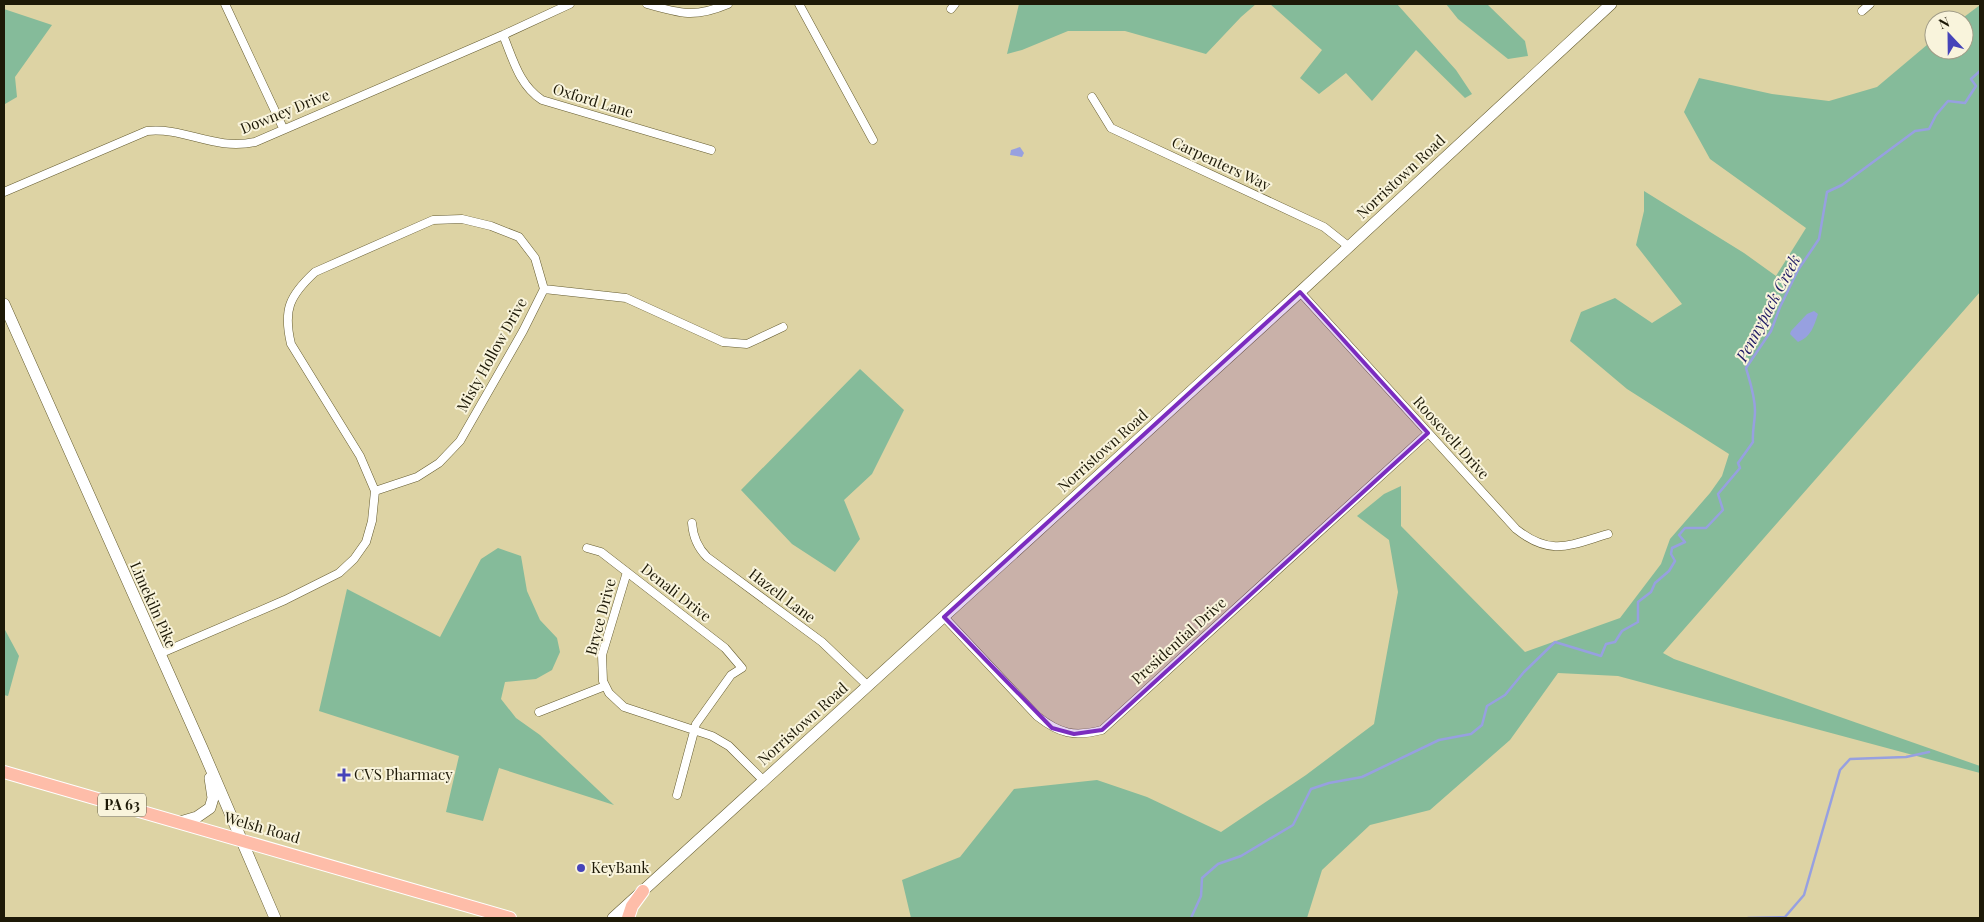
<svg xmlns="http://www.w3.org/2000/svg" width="1984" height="922" font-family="'Playfair Display',serif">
  <rect width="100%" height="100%" fill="#ddd3a4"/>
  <!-- green -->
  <path fill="#85bb9a" d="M 1019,4 L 1256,4 L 1241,17 L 1206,54 L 1125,31 L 1068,31 L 1022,50 L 1007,54 Z
    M 1270,4 L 1397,4 L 1456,70 L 1472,94 L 1465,98 L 1416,50 L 1372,101 L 1346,73 L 1319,94 L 1300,78 L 1322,50 Z
    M 1446,4 L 1487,4 L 1525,41 L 1528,56 L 1508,59 L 1458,19 Z
    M 1980,5 L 1980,292 L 1663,653 L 1674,659 L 1980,766 L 1980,773 L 1618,676 L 1558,673 L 1510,740 L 1430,810 L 1370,825 L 1322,870 L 1307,918 L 911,918 L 902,880 L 960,857 L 1014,789 L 1097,780 L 1147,797 L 1221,832 L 1306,775 L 1374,724 L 1398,592 L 1389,540 L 1357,516 L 1384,494 L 1401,486 L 1401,526 L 1525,652 L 1620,618 L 1661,564 L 1670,539 L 1710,493 L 1722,476 L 1729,454 L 1627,389 L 1570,341 L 1581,312 L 1615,298 L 1652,323 L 1682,304 L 1636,245 L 1644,211 L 1644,191 L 1744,253 L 1776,276 L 1806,228 L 1710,159 L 1684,112 L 1699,78 L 1772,94 L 1829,101 L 1877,87 L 1934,39 L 1934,50 L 1964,50 L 1964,20 L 1960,20 Z
    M 4,9 L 52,25 L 15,77 L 17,97 L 5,104 Z
    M 860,369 L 904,410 L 872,474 L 844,500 L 860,539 L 835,572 L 792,544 L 741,490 Z
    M 498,548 L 521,556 L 527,591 L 540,620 L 557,638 L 560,652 L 552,670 L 536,679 L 505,682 L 501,699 L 516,718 L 540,735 L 614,805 L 499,768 L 483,821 L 446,812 L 459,756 L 319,711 L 347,589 L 440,637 L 481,559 Z
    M 4,628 L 19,656 L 8,696 L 4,695 Z"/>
  <!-- water -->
  <path fill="#97a0e0" d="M 1020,147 L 1024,153 L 1022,157 L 1010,155 L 1011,150 Z
    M 1814,311 L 1818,314 C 1814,326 1811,337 1798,342 L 1790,334 L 1791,331 L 1807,314 Z"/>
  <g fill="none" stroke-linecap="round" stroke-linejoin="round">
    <!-- stream -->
    <path stroke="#97a0e0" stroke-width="2.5" d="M 1191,918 L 1201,896 L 1202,878 L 1218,864 L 1241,856 L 1293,825 L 1311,789 L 1329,783 L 1362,777 L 1439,740 L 1471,734 L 1482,725 L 1487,706 L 1505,695 L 1524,672 L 1555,642 L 1601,656 L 1606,644 L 1615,642 L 1622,631 L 1638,622 L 1638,602 L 1651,592 L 1655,583 L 1669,571 L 1675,561 L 1671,554 L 1672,548 L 1685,542 L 1679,535 L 1685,528 L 1706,528 L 1723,510 L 1718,494 L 1740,468 L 1738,463 L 1753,442 C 1752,431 1755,421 1755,411 C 1755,396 1750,382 1746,368 L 1771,331 L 1780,307 L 1798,270 L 1819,239 L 1827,192 L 1842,185 L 1915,131 L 1929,129 L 1936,115 L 1948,101 L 1965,103 L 1976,86 L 1971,79 L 1980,71
      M 1748,918 L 1785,917 L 1804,895 L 1840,770 L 1850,759 L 1906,757 L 1929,752"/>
    <!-- minor casing -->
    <g stroke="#655c30" stroke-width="9">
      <path id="minor" d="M 225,4 L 283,128
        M 647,4 C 681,14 695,18 728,4
        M 799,4 L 873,140
        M 951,9 L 955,4
        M 1862,11 L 1870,4
        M 503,35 C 513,59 519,85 542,100 L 711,150
        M 1092,97 L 1111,128 L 1324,227 L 1348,246
        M 4,192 L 147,131 C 185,127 214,151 255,142 L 503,35 L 570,4
        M 544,289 L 626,298 L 723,342 L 747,344 L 783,327
        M 1300,292 L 1516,529 C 1551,557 1570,545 1608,534
        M 692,523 C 693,537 697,547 707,557 L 822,642 L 868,686
        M 587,548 L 601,552 L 725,648 L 742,668 L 731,675 L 696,724 L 677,795
        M 627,572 L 602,655 L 603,681 L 609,693 L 624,707 L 712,736 L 729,746 L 764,781
        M 944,617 L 1037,716 C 1060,734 1074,737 1102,730 L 1428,433
        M 159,654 L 285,600 L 339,573 L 354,559 L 366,542 L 372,521 L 375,491 L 360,456 L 291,344 C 283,310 289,296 315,272 L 433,220 L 462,219 L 491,226 L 519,237 L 535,258 L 544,289 L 523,331 L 460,441 L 439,463 L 417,477 L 375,491
        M 539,712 L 605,686"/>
    </g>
    <!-- secondary casing -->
    <g stroke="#655c30" stroke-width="12">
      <path id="secondary" d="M 4,304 L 202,748 L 275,918
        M 180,822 L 197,817 L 210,808 L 213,798 L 210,778
        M 613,918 L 1300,292 L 1611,4"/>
    </g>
    <!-- primary casing -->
    <g stroke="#fff" stroke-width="14">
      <path id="primary" d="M 4,772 L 510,918
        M 628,918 L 632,906 L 643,891"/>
    </g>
    <!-- minor -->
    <use href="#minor" stroke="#fff" stroke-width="8"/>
    <!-- secondary -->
    <use href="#secondary" stroke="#fff" stroke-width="11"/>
    <!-- primary -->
    <use href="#primary" stroke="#febda9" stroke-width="12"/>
  </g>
  <!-- marked area -->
  <path fill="#7b2cbf" fill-opacity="0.2" stroke="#7b2cbf" stroke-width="4" stroke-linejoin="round" d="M 1300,292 L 1428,433 L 1102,730 L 1074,734 L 1052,728 L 944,617 Z"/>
  <!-- markers -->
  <g fill="#4644b9" stroke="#f9f4dc" stroke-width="2">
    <path d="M341.5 767.5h5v5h5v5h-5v5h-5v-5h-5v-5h5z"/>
    <circle cx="581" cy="868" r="5"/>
  </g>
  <g text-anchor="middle" stroke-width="4" stroke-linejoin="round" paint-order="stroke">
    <!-- shield labels -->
    <rect fill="#f9f4dc" stroke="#5f5b47" stroke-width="1" x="98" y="793.5" width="48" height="23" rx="4"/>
    <g font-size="14" font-weight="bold" fill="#1d1907">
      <text x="122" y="810">PA 63</text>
    </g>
    <!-- street labels -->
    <g font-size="15" fill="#1d1907" stroke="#f9f4dc">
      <text transform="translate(593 101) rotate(17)" y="5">Oxford Lane</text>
      <text transform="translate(285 112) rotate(-22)" y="5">Downey Drive</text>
      <text transform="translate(1221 164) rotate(25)" y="5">Carpenters Way</text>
      <text transform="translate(1401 177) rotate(-43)" y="5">Norristown Road</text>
      <text transform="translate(492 355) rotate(-61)" y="5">Misty Hollow Drive</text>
      <text transform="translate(1451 438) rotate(48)" y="5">Roosevelt Drive</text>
      <text transform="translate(1103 451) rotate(-42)" y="5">Norristown Road</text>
      <text transform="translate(676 593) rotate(38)" y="5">Denali Drive</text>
      <text transform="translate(782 596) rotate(37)" y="5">Hazell Lane</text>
      <text transform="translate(153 605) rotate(66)" y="5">Limekiln Pike</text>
      <text transform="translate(601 617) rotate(-75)" y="5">Bryce Drive</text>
      <text transform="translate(1179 641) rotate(-42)" y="5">Presidential Drive</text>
      <text transform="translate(803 724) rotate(-42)" y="5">Norristown Road</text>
      <text transform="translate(262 828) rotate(16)" y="5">Welsh Road</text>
    </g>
    <!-- poi labels -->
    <g font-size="15" fill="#1d1907" stroke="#f9f4dc" text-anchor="start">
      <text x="354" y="780">CVS Pharmacy</text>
      <text x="591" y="873">KeyBank</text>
    </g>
    <!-- water labels -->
    <g font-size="16" font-style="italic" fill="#201c66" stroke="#f9f4dc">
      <text transform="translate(1768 308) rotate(-62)" y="6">Pennypack Creek</text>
    </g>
  </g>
  <!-- border -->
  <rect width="1984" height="922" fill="none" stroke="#1d1907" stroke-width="10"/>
  <!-- north arrow -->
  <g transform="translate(1949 35) rotate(338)"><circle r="24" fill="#f9f4dc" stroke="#a19c87"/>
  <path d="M0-4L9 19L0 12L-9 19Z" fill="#4644b9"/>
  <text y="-8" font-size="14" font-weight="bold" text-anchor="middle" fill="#1d1907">N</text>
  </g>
</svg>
